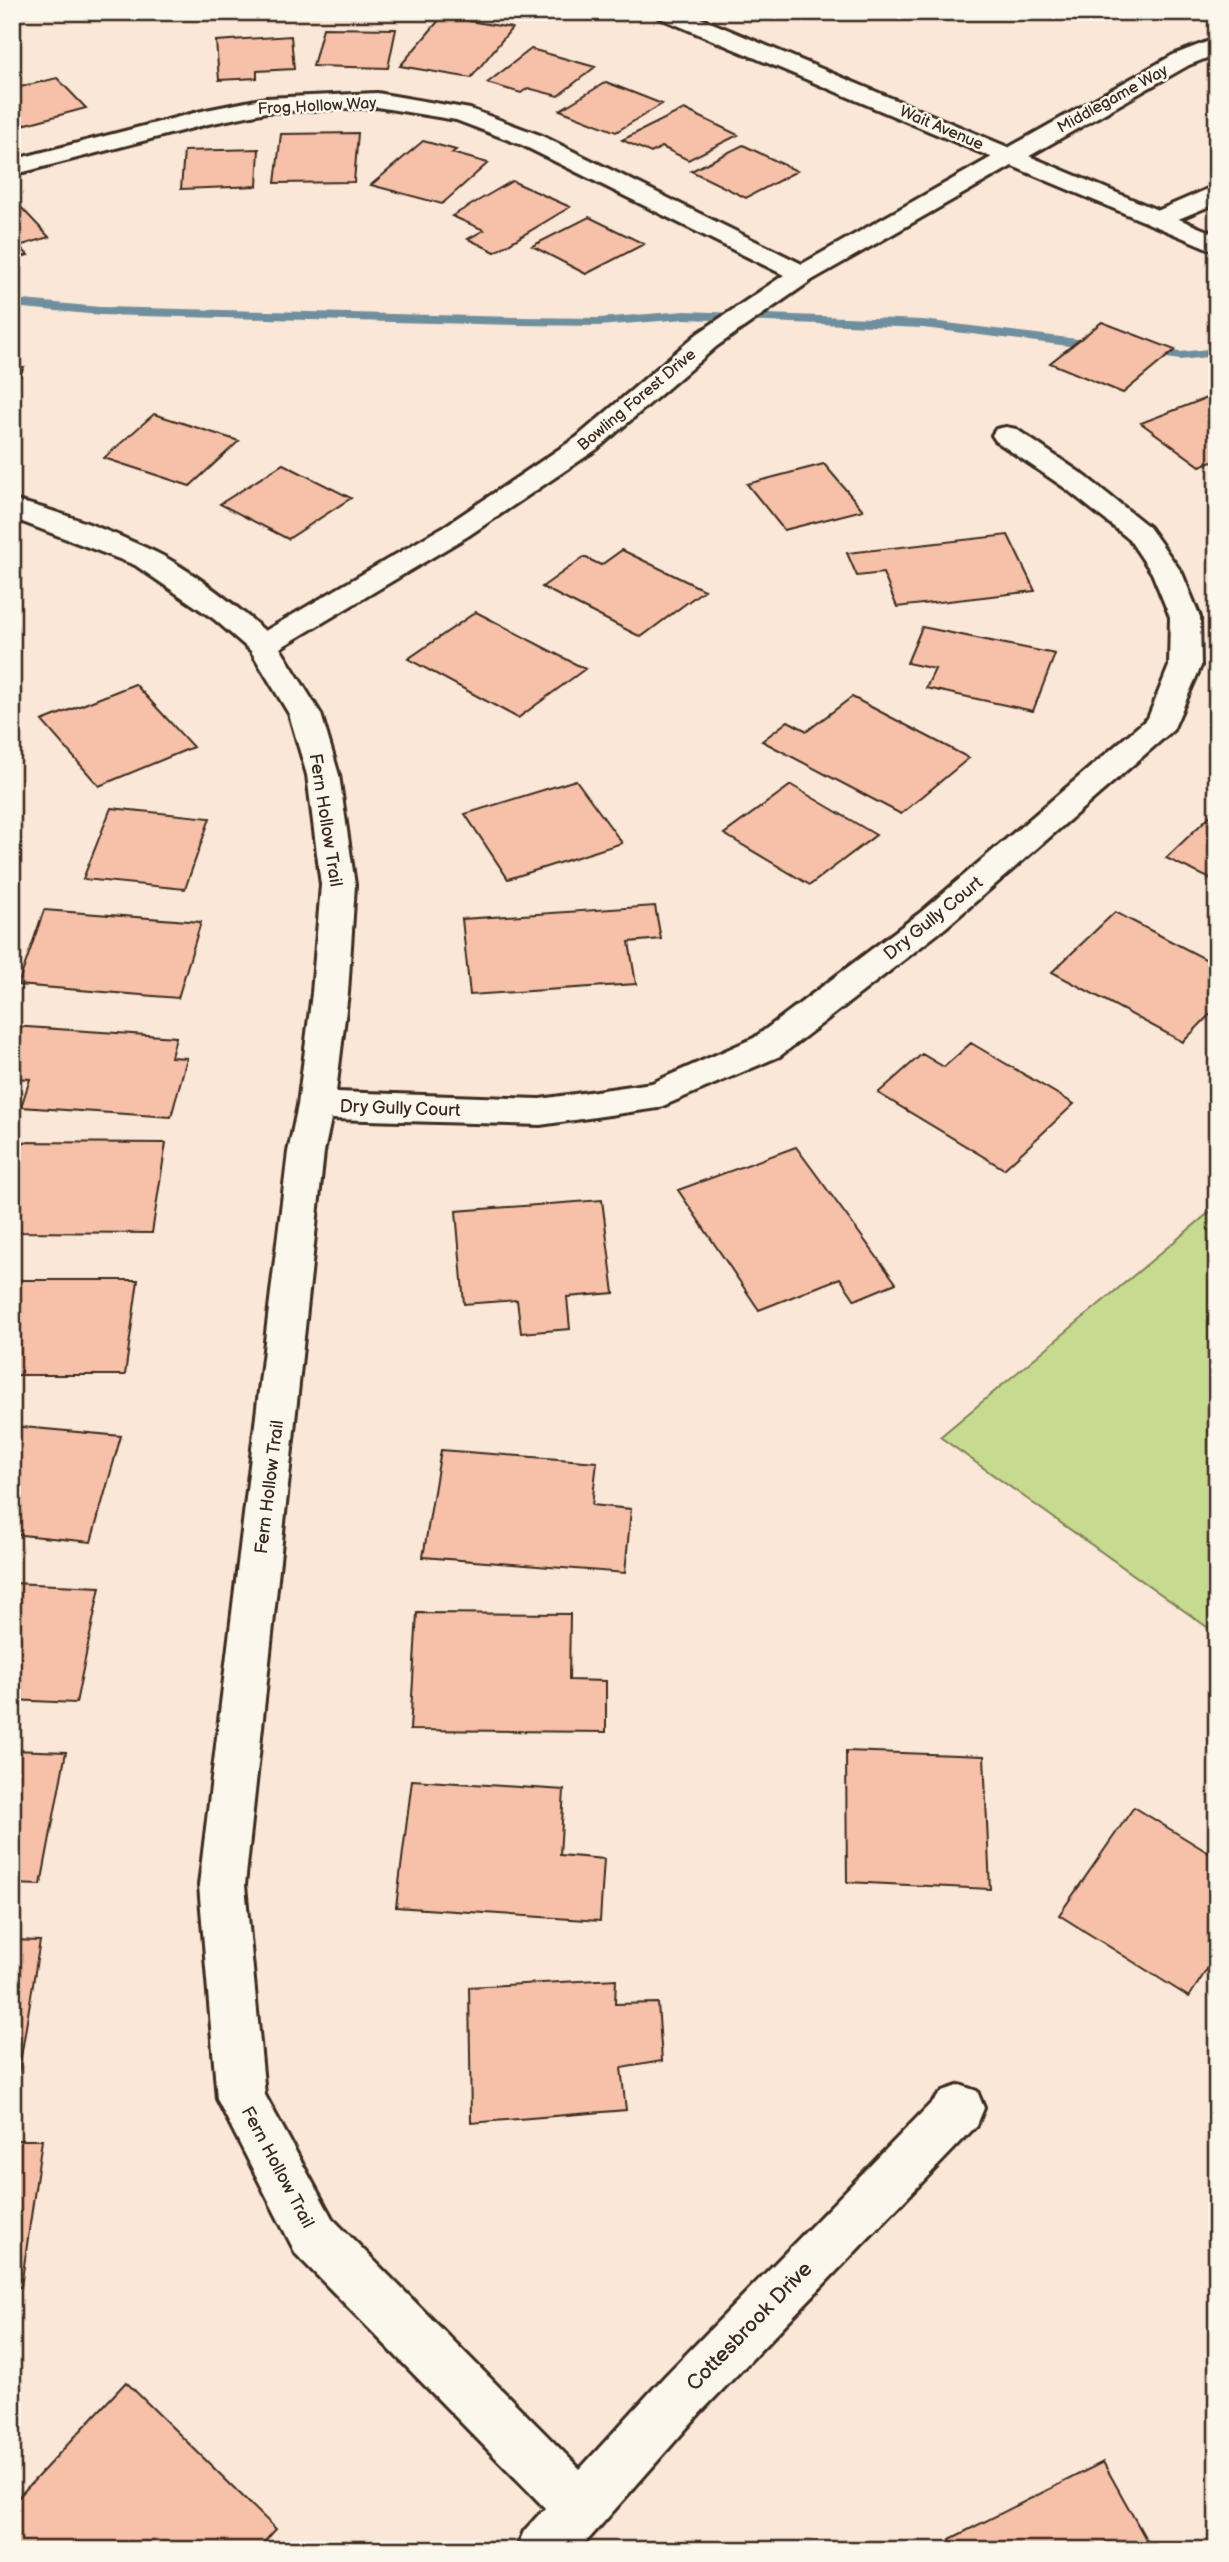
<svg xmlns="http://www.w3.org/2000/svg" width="1229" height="2562" font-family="'Balsamiq Sans',sans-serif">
  <rect width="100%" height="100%" fill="#fae7d8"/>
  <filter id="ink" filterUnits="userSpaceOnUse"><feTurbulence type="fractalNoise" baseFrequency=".0143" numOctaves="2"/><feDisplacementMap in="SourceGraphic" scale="14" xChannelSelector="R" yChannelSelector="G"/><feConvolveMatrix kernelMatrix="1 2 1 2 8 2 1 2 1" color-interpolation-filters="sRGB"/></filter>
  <g filter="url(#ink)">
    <!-- green -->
    <path fill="#c7db90" stroke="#818257" stroke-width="2" d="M 1217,1206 L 1217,1634 L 940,1437 Z"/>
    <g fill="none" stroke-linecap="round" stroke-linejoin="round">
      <!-- stream -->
      <path fill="#6f8f9e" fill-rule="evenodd" d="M 12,299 L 100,307 L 517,317 L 599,318 L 685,311 L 923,320 L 1101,342 L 1108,346 L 1101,350 L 923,328 L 685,319 L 599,326 L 517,325 L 100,315 L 12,307 Z
        M 1145,347 L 1180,352 L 1217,348 L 1217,356 L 1180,360 L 1140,354 L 1140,348 Z"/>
    </g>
    <!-- building -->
    <path fill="#f6c1a8" stroke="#3b2a1e" stroke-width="2" d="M 446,12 L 476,13 L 469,21 L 512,28 L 471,78 L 400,66 Z
      M 323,28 L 396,29 L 388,68 L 313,66 Z
      M 291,36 L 294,69 L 257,71 L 257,78 L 219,80 L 216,41 Z
      M 531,49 L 595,67 L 558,96 L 528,88 L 521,93 L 487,83 Z
      M 57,78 L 86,108 L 19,126 L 12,117 L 12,89 Z
      M 606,82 L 662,104 L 616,132 L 560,110 Z
      M 684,109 L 738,135 L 688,160 L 662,147 L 651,153 L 622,140 Z
      M 358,133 L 354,182 L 275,183 L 281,134 Z
      M 423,141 L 456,150 L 452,153 L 488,163 L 442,204 L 371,185 Z
      M 743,145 L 797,171 L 746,198 L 691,171 Z
      M 259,149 L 257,186 L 181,189 L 184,151 Z
      M 512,181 L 570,207 L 495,252 L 468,239 L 484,230 L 452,216 Z
      M 17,203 L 49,237 L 19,246 L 28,255 L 12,260 L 12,205 Z
      M 589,217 L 644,244 L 586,274 L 532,246 Z
      M 1102,322 L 1175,350 L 1123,393 L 1050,363 Z
      M 12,366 L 24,367 L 12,390 Z
      M 1217,394 L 1217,459 L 1200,466 L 1141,423 Z
      M 154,414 L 239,441 L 190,486 L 104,458 Z
      M 283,464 L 351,498 L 288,539 L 220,504 Z
      M 824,464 L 863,510 L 784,530 L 747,484 Z
      M 1008,535 L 1035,591 L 897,607 L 883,573 L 857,576 L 847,553 Z
      M 622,550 L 704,590 L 641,637 L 542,587 L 584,557 L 601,565 Z
      M 476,612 L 585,669 L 518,718 L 408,659 Z
      M 922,627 L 1055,654 L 1033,711 L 926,688 L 935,669 L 907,663 Z
      M 135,684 L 193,747 L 99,786 L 42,721 Z
      M 852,697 L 969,758 L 901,814 L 762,741 L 788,721 L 807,731 Z
      M 576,780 L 622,843 L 508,879 L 465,814 Z
      M 791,785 L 876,835 L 810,885 L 724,834 Z
      M 111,808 L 210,818 L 185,889 L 83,879 Z
      M 1217,809 L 1217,882 L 1166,858 Z
      M 655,906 L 661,939 L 629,942 L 636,984 L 470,995 L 462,919 Z
      M 44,910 L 201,922 L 178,998 L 18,985 Z
      M 1115,912 L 1217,965 L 1217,1007 L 1183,1042 L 1052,972 Z
      M 12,1026 L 176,1037 L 171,1057 L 187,1058 L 171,1117 L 21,1107 L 30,1079 L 12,1078 Z
      M 971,1043 L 1074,1104 L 1004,1169 L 878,1093 L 922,1054 L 944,1067 Z
      M 12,1142 L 166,1143 L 152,1233 L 12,1232 Z
      M 796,1147 L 896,1283 L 855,1300 L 840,1278 L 759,1310 L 678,1190 Z
      M 602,1200 L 614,1293 L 567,1297 L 570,1329 L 521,1333 L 517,1300 L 464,1304 L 456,1211 Z
      M 12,1280 L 138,1280 L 125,1375 L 12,1375 Z
      M 12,1426 L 121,1436 L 91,1542 L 12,1534 Z
      M 441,1450 L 597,1462 L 592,1505 L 631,1509 L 625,1573 L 423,1557 Z
      M 12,1583 L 100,1587 L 76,1703 L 12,1700 Z
      M 417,1613 L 570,1614 L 569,1680 L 606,1681 L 606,1732 L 410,1730 Z
      M 12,1750 L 66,1752 L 41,1885 L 12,1884 Z
      M 846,1751 L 984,1756 L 990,1889 L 847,1882 Z
      M 412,1780 L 564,1790 L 560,1855 L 604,1859 L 600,1921 L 396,1907 Z
      M 1134,1807 L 1217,1858 L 1217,1954 L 1189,1997 L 1059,1915 Z
      M 12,1940 L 40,1941 L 17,2082 L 12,2081 Z
      M 616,1979 L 615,2004 L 658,2003 L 662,2061 L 621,2068 L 626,2110 L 471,2123 L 469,1987 Z
      M 12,2140 L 42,2140 L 21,2287 L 12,2287 Z
      M 126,2382 L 276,2529 L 257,2550 L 12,2550 L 12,2504 Z
      M 1103,2462 L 1152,2550 L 956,2550 L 950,2539 Z"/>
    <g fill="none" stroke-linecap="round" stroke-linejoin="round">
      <!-- minor casing -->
      <g stroke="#3b2a1e" stroke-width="6">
        <path id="minor" d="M 1217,38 L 1217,54 L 1189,65 L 812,280 L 717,346 L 597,449 L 468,536 L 280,648 L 321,714 L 339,775 L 355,885 L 348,993 L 336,1092 L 540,1099 L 652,1083 L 754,1038 L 921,912 L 1148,718 L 1169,666 L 1170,617 L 1152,573 L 1129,539 L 1065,488 L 996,441 L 992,435 L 996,429 L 1006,427 L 1016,429 L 1085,476 L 1149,527 L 1182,573 L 1200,617 L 1201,666 L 1173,730 L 945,928 L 780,1056 L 658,1108 L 540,1125 L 331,1119 L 324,1152 L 245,1885 L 265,2095 L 332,2218 L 580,2469 L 664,2377 L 943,2091 L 960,2085 L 977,2091 L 984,2108 L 977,2125 L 700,2413 L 579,2550 L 516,2550 L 524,2531 L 545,2508 L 296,2254 L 217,2099 L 199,1885 L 288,1152 L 298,1105 L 312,993 L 321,885 L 307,775 L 289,714 L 251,651 L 214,619 L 135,565 L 12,518 L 12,500 C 57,510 113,532 155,552 C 190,569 235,605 265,631 L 448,524 L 577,437 L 697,334 L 784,275 L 522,145 L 456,120 L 377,107 L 266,112 L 208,124 L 12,175 L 12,160 L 206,110 L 266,98 L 377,93 L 470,109 L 540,135 L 802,264 L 1173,55 Z
          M 1217,185 L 1217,203 L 1159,227 L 1150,224 L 1146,219 L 1150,214 Z"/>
      </g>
      <!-- trunk casing -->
      <g stroke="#3b2a1e" stroke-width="6">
        <path id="trunk" d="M 655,12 L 686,12 L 1217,235 L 1217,252 L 658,17 Z"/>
      </g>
      <!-- minor -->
      <use href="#minor" fill="#fbf7ec" fill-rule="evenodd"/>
      <!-- trunk -->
      <use href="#trunk" fill="#fbf7ec" fill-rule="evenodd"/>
    </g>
  </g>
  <g text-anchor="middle" stroke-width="5" stroke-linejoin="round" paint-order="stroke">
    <!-- far-street labels -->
    <g font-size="16" fill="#3b2a1e" stroke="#fbf7ec">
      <text transform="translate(1112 98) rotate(-29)" y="6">Middlegame Way</text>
      <text transform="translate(317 105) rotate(-3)" y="6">Frog Hollow Way</text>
      <text transform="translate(942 127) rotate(23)" y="6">Wait Avenue</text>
      <text transform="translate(636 399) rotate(-40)" y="6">Bowling Forest Drive</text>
    </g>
    <!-- street labels -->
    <g font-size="18" fill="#3b2a1e" stroke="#fbf7ec">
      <text transform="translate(326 820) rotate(81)" y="6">Fern Hollow Trail</text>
      <text transform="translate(933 918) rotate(-39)" y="6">Dry Gully Court</text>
      <text transform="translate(400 1108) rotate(2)" y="6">Dry Gully Court</text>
      <text transform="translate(269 1487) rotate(-83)" y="6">Fern Hollow Trail</text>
      <text transform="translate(278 2167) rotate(62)" y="6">Fern Hollow Trail</text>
    </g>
    <!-- near-street labels -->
    <g font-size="21" fill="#3b2a1e" stroke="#fbf7ec">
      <text transform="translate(749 2326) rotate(-46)" y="7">Cottesbrook Drive</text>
    </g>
  </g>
  <!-- margin -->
  <rect width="1229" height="2562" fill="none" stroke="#fbf7ec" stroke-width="42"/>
  <rect x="21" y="21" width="1187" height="2520" fill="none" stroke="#3b2a1e" stroke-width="2.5" filter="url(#ink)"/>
</svg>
